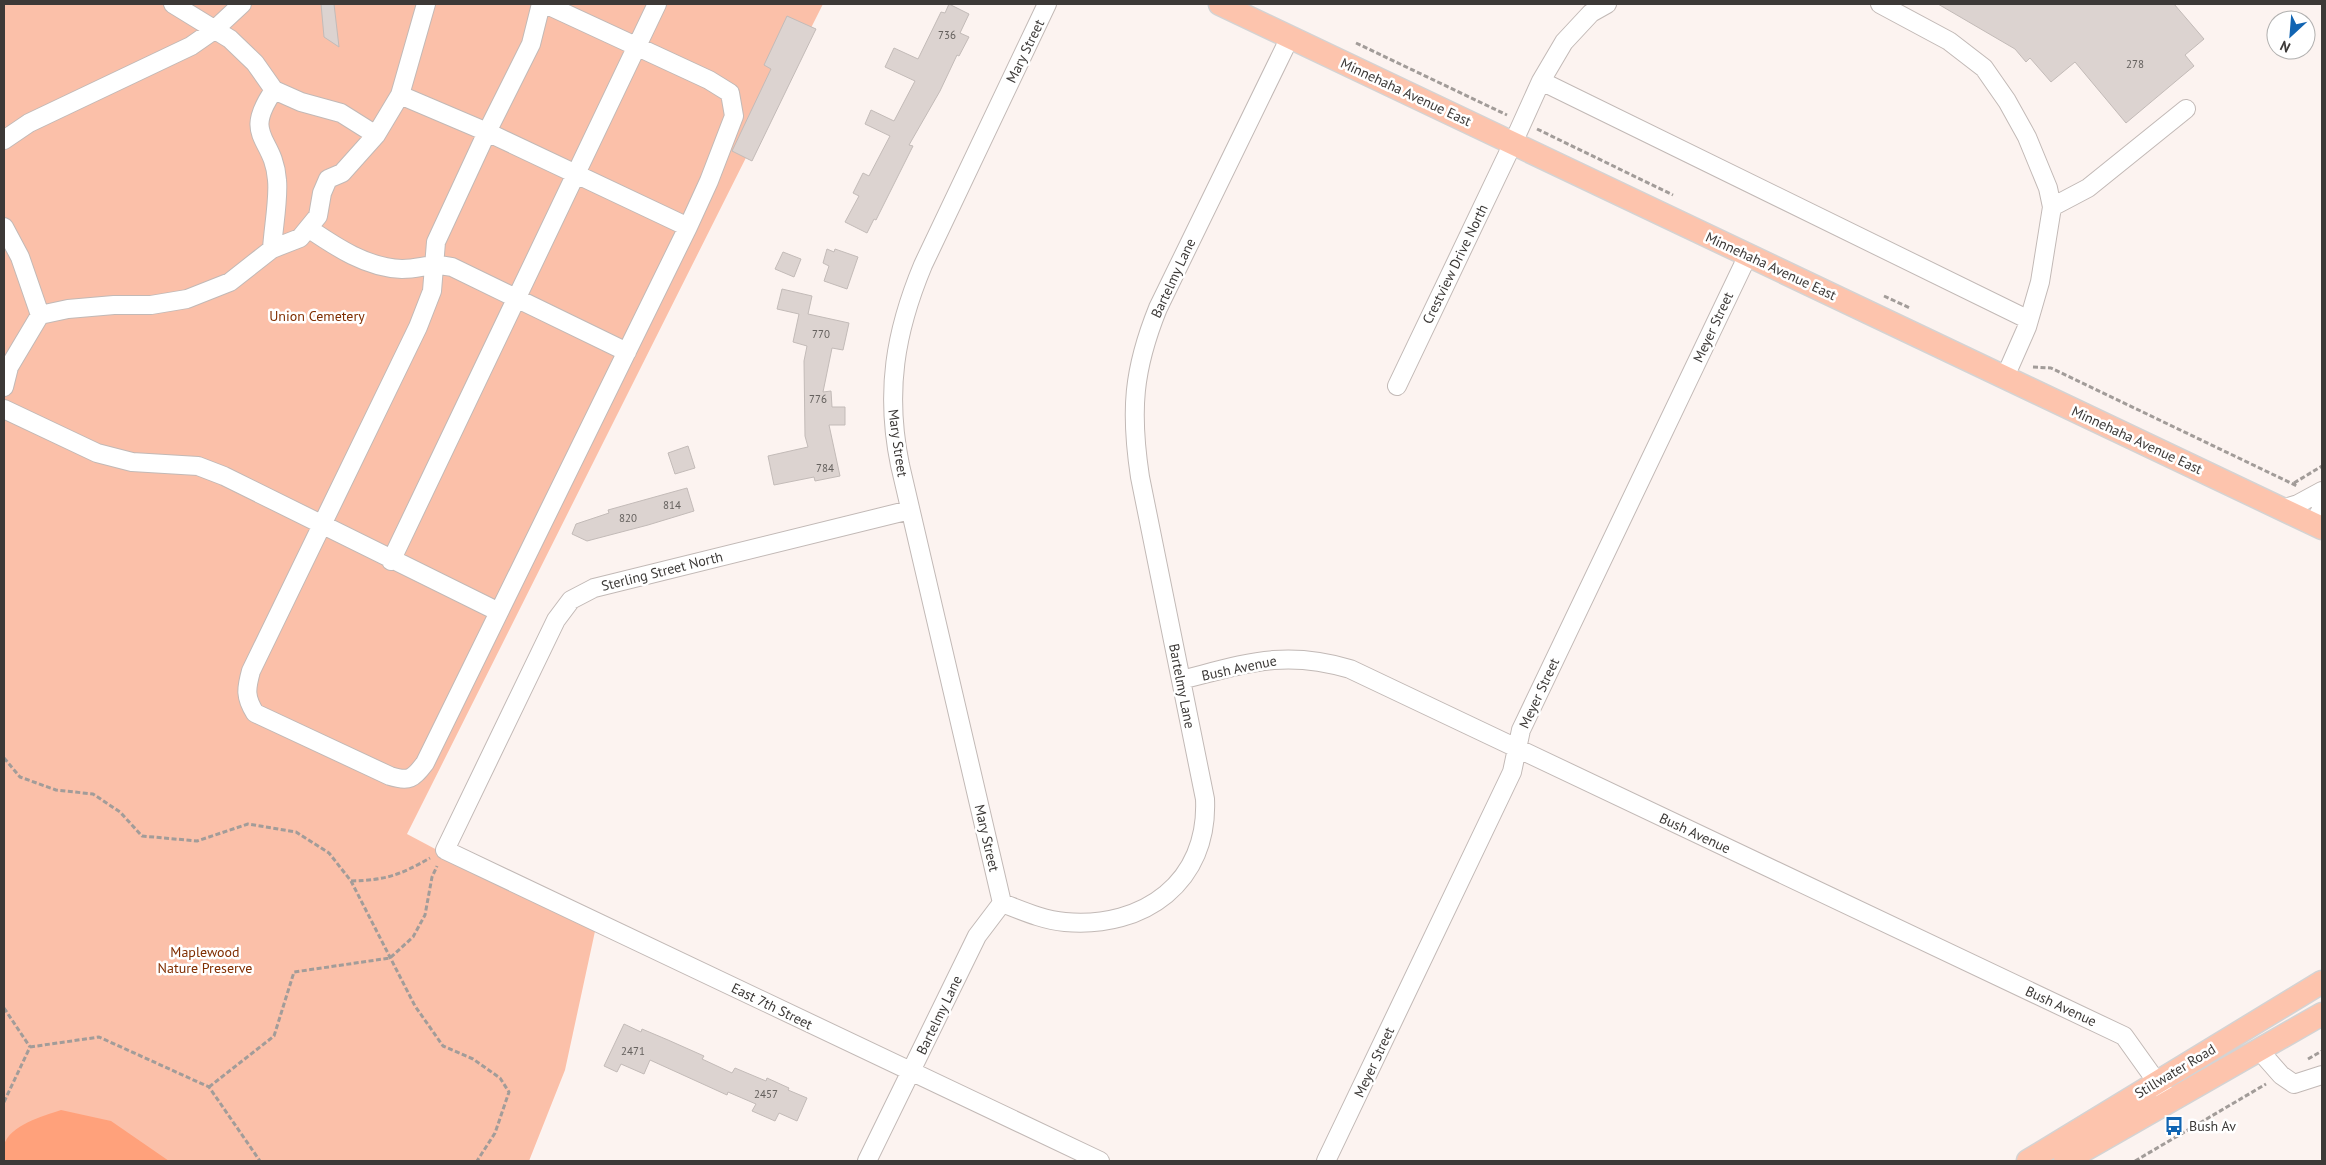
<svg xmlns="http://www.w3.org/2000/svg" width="2326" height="1165" font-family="'PT Sans',sans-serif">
  <rect width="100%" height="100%" fill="#fcf3f0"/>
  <!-- green -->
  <path fill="#fbc0a9" d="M 4,4 L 823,4 L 407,834 L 531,900 L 597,922 L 565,1070 L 529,1161 L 4,1161 Z"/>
  <!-- water -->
  <path fill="#ffa17b" d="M 61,1110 L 111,1121 L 169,1161 L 4,1161 C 4,1156 3,1150 4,1145 C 10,1125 43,1116 61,1110 Z"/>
  <!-- building -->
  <path fill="#dcd3d0" stroke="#c3bbb8" d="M 321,4 L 334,4 L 339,47 L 324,37 Z
    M 949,4 L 969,14 L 960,33 L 969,37 L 959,56 L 957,55 L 940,91 L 909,145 L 913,146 L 876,220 L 874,219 L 867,233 L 845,222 L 859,196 L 853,193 L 863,173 L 869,176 L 890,136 L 865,124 L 871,110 L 894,121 L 915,81 L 885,67 L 894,48 L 918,59 L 941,12 L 945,13 Z
    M 1938,4 L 2174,4 L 2204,39 L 2185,55 L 2194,66 L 2126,123 L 2075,62 L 2051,82 L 2030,58 L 2026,62 L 2015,49 Z
    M 787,16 L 816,29 L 752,161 L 732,151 L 771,69 L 764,65 Z
    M 827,249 L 834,252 L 835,249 L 858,257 L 847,289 L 824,281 L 829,266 L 823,263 Z
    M 783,252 L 801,259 L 794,277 L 775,269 Z
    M 782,289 L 812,296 L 808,314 L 849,323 L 843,350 L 832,348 L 823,392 L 831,391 L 832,407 L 845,407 L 845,425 L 829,425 L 840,476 L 815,481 L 814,477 L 774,485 L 768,456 L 808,447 L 805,436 L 804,361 L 807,346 L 793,342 L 799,314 L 777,309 Z
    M 688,446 L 695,468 L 675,474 L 668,453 Z
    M 687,488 L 694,511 L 648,525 L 587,541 L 572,534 L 576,524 L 609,513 L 608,510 Z
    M 624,1024 L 641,1032 L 642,1029 L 668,1040 L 704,1056 L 702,1059 L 732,1073 L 735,1068 L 766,1081 L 767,1078 L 789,1088 L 788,1090 L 807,1098 L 797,1121 L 779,1113 L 775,1121 L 752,1111 L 756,1104 L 728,1092 L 727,1095 L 650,1060 L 644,1074 L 621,1064 L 617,1072 L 604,1066 Z"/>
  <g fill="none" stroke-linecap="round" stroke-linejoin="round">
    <!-- minor casing -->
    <g stroke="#c2b9b6" stroke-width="20">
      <path id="minor" d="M 173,4 L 230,39 L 255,63 L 274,90 L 301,102 L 341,113 L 376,135
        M 541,4 L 531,44 L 487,132 L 436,242 L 432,291 L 418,327 L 251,671 C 246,689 245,697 255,713 L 390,776 C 409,782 413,779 425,763 L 688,227 L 709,181 L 734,116 L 730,93 L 709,80 L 545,4
        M 1880,4 L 1949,41 L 1984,68 L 2007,101 L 2027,137 L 2048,188 L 2052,207 L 2040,282 L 2027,327 L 2005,377
        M 1541,81 L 2029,320
        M 400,95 L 487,132 L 688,227
        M 4,140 L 29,123 L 191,46 L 214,30 L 242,4
        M 2052,207 L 2088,188 L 2186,109
        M 4,227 L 20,257 L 40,315
        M 308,228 C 336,247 367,268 402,269 C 423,269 429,262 452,267 L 627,352
        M 272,249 C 273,230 279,198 277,180 C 274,136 241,138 274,90
        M 1397,386 L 1513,143 L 1541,81 L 1564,42 L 1591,13 L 1607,4
        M 4,387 L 9,367 L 40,315 L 68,309 L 114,305 L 151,305 L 187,299 L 230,282 L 272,249 L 300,238 L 318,216 L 322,193 L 328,179 L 342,173 L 376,135 L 400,95 L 426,4
        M 4,409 L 97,453 L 132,462 L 198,466 L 224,476 L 499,612
        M 2282,509 L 2298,504 L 2322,491
        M 910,510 L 594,588 L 571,600 L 556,620 L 445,850 L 1100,1161
        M 2314,524 L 2322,507
        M 391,561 L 657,4
        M 1181,680 C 1245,664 1283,649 1350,669 L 2124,1036 L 2164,1092
        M 1002,903 C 1023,911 1043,920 1065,922 C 1144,929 1209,882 1205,799 L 1140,477 C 1130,411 1133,370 1158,308 L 1290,37
        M 1002,903 L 900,465 C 885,392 895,332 923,265 L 1047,4
        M 2259,1050 L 2281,1075 L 2294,1084 L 2322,1075
        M 867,1161 L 977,936 L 1002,903
        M 1326,1161 L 1512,772 L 1521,730 L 1748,255"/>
    </g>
    <!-- major casing -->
    <g stroke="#d4d3d3" stroke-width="25">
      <path id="major" d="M 1220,4 L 2322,528
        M 2028,1161 L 2322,982
        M 2065,1161 L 2322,1014"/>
    </g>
    <!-- path -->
    <path stroke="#a29c99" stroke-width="3" stroke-dasharray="5 2.5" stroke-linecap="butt" d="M 1356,43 L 1507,115
      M 1537,129 L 1673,195
      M 1884,296 L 1910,308
      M 2033,367 L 2051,368 L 2297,486
      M 2294,483 L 2322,466
      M 4,758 L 20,777 L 56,790 L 93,794 L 120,812 L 142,836 L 197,841 L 248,824 L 296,832 L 329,853 L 351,881 L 415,1006 L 443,1046 L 473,1059 L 500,1078 L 509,1092 L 495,1133 L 477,1161
      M 351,881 C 387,880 400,875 430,858
      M 4,1008 L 30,1047
      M 30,1047 L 99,1037 L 209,1087 L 260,1161
      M 2308,1059 L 2322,1051
      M 209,1087 L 274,1036 L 294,972 L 390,958 L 413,937 L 425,915 L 432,877 L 437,866
      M 4,1102 L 30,1047
      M 2135,1161 L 2266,1084"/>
    <!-- minor -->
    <use href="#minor" stroke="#fff" stroke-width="18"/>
    <!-- major -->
    <use href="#major" stroke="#fdc4ad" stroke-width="22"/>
  </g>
  <!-- icons -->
  <defs>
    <g id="bus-bare" transform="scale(1.5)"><path d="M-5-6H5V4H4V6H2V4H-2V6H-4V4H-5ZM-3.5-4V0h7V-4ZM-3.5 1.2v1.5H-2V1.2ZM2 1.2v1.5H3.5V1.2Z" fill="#1164b2" stroke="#fff" stroke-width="2.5" paint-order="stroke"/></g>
  </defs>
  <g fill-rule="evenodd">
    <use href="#bus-bare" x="2174" y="1126"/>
  </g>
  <g text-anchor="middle" stroke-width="5" stroke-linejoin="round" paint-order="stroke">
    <!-- number labels -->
    <g font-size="11" fill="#64605d">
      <text x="947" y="39">736</text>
      <text x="2135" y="68">278</text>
      <text x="821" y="338">770</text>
      <text x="818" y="403">776</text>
      <text x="825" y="472">784</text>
      <text x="672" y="509">814</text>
      <text x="628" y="522">820</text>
      <text x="633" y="1055">2471</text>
      <text x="766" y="1098">2457</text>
    </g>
    <!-- street labels -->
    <g font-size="14" fill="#3c3937" stroke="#fff">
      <text transform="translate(1025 51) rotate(-64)" y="5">Mary Street</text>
      <text transform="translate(1406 92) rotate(25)" y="5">Minnehaha Avenue East</text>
      <text transform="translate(1455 264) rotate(-64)" y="5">Crestview Drive North</text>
      <text transform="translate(1771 266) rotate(25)" y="5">Minnehaha Avenue East</text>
      <text transform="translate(1173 278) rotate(-65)" y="5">Bartelmy Lane</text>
      <text transform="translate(1713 327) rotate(-65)" y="5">Meyer Street</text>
      <text transform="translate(2137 440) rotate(25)" y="5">Minnehaha Avenue East</text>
      <text transform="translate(898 443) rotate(82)" y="5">Mary Street</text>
      <text transform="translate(662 571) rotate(-14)" y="5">Sterling Street North</text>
      <text transform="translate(1239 668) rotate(-12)" y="5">Bush Avenue</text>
      <text transform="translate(1182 686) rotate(79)" y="5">Bartelmy Lane</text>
      <text transform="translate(1539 693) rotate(-65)" y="5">Meyer Street</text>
      <text transform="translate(1695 833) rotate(25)" y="5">Bush Avenue</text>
      <text transform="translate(987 838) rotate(77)" y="5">Mary Street</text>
      <text transform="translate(772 1006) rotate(26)" y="5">East 7th Street</text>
      <text transform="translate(2061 1006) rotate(25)" y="5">Bush Avenue</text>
      <text transform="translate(939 1015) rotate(-64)" y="5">Bartelmy Lane</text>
      <text transform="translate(1374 1062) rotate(-65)" y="5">Meyer Street</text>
      <text transform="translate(2175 1071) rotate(-31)" y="5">Stillwater Road</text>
    </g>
    <!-- park labels -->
    <g font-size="14" fill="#802f02" stroke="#fff">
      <text x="317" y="321">Union Cemetery</text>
      <text x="205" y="957">Maplewood<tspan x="205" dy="16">Nature Preserve</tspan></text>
    </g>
    <!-- poi labels -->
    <g font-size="14" fill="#3c3937" stroke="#fff" text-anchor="start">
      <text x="2189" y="1131">Bush Av</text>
    </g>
  </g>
  <!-- border -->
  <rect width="2326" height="1165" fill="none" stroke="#3c3937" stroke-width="10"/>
  <!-- north arrow -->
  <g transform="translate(2291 35) rotate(206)"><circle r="24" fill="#ffffff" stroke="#b1b0af"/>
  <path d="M0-4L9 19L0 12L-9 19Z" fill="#1164b2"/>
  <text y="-8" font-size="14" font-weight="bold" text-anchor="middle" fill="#3c3937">N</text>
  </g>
</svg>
